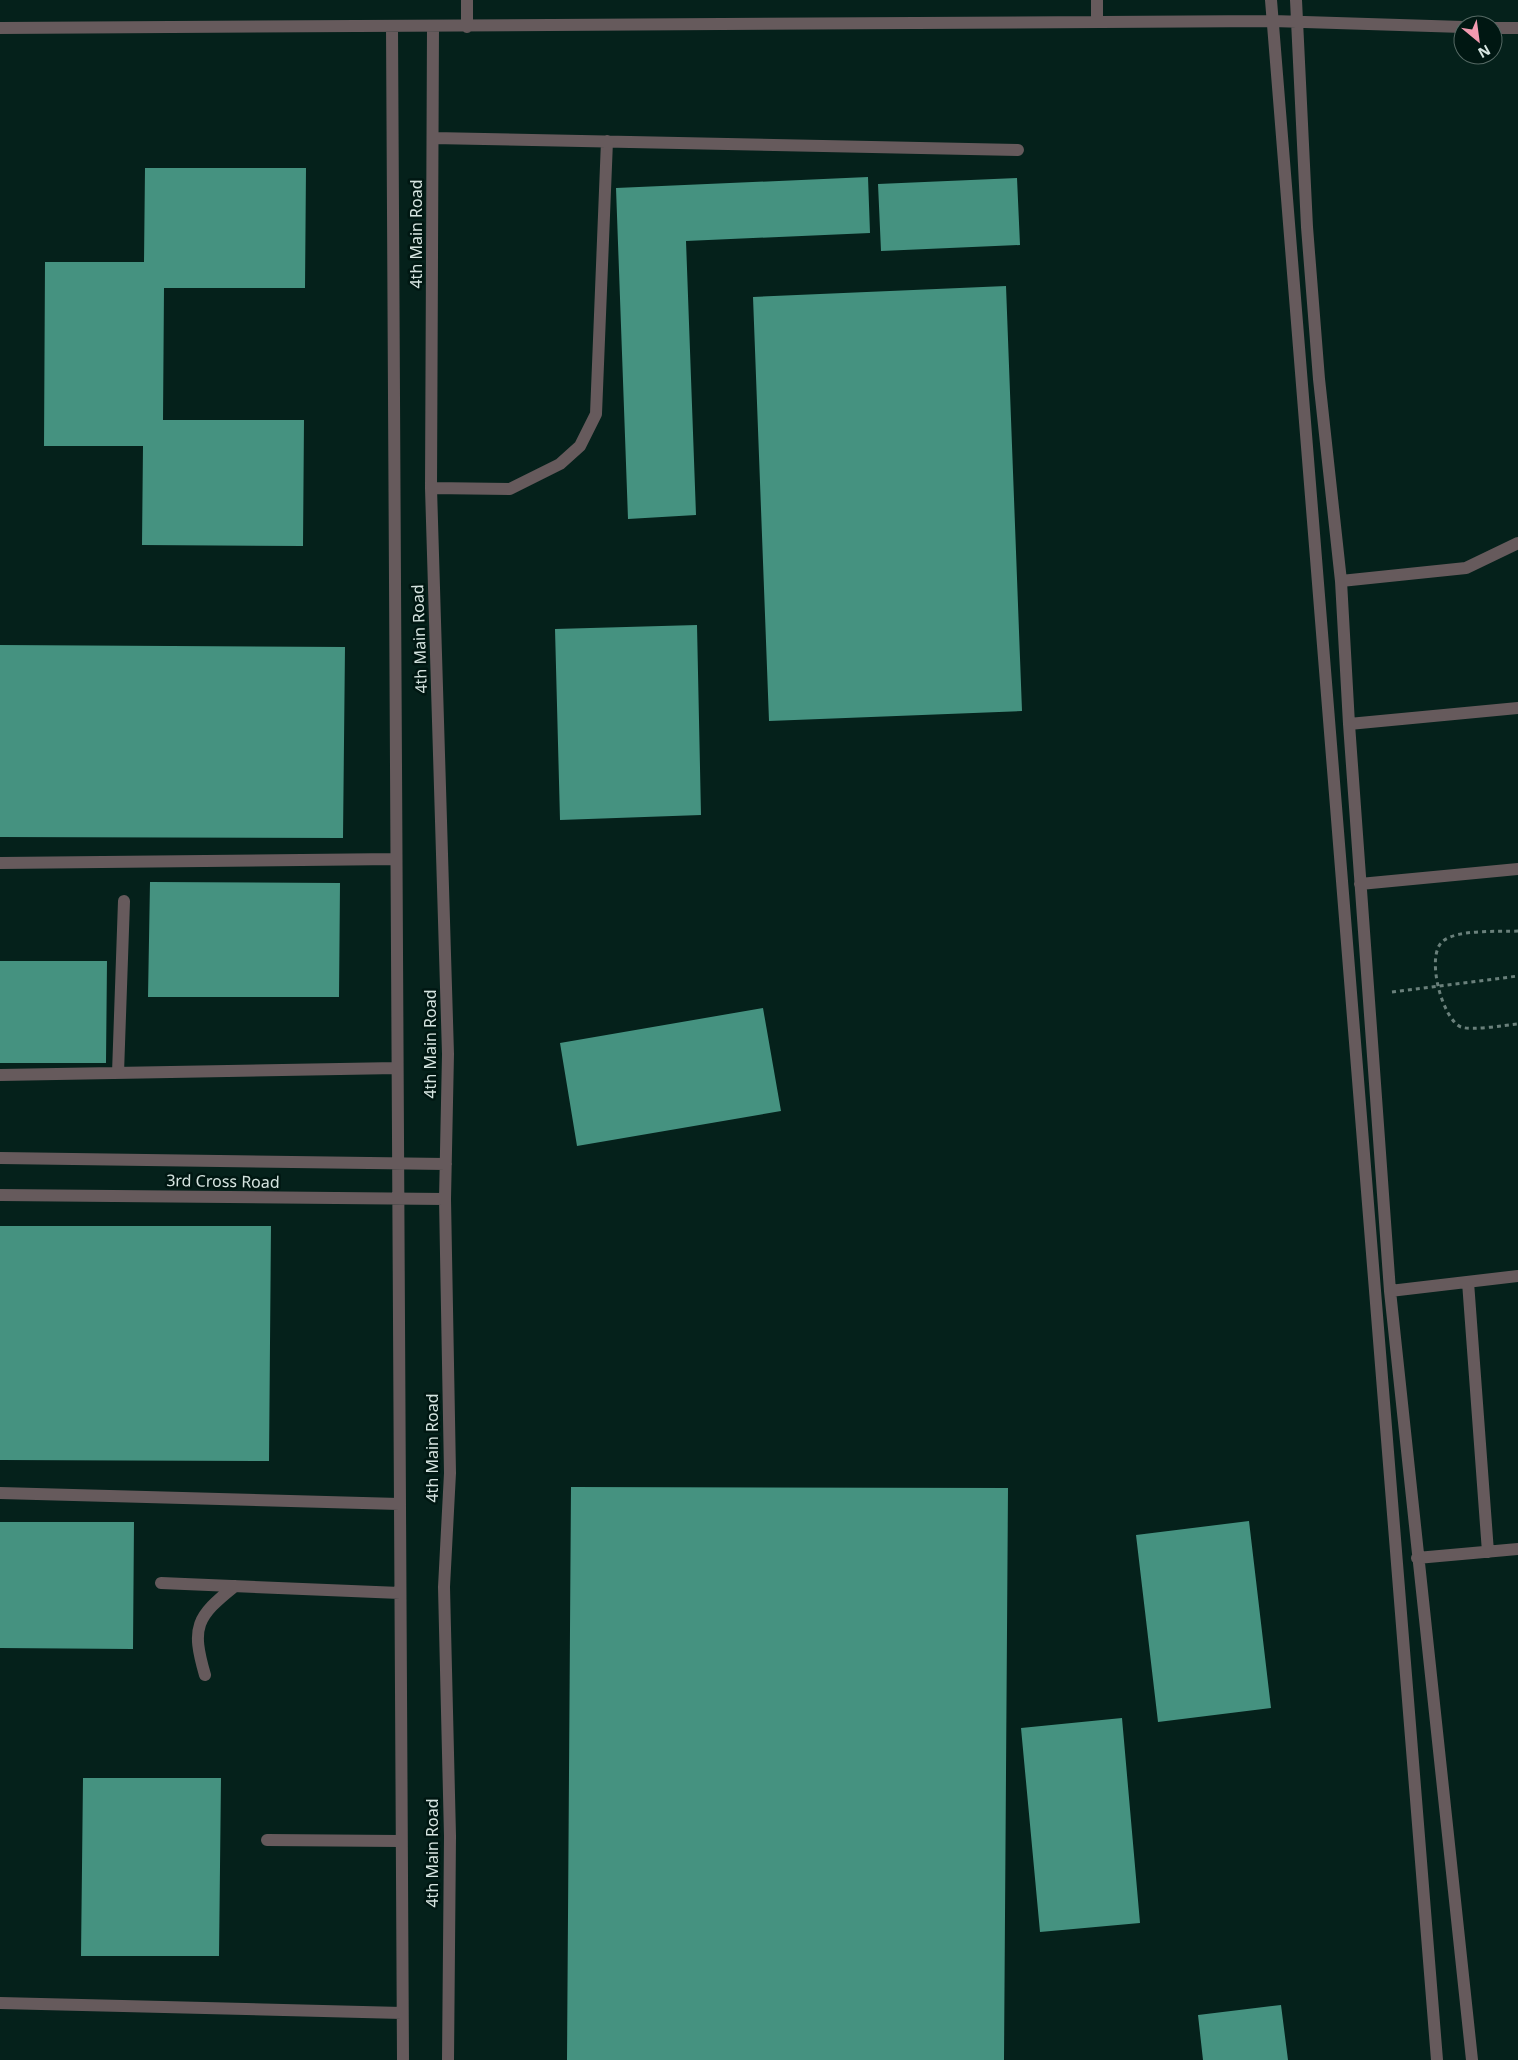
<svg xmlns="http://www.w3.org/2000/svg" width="1518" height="2060" font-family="'Noto Sans',sans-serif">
  <rect width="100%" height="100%" fill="#05211b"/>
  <!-- building -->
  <path fill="#459280" d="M 145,168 L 306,168 L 305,288 L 164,288 L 163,420 L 304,420 L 303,546 L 142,545 L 143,446 L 44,446 L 45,262 L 144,262 Z
    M 868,177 L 870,233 L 686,241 L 696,515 L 628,519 L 616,188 Z
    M 1017,178 L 1020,245 L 881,251 L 878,184 Z
    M 1006,286 L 1022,711 L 769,721 L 753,297 Z
    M 697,625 L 701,815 L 560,820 L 555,629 Z
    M 0,645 L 345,647 L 343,838 L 0,837 Z
    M 150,882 L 340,883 L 339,997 L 148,997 Z
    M 0,961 L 107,961 L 106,1063 L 0,1063 Z
    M 763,1008 L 781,1111 L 577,1146 L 560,1043 Z
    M 0,1226 L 271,1226 L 269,1461 L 0,1460 Z
    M 571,1487 L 1008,1488 L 1004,2060 L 567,2060 Z
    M 1249,1521 L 1271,1708 L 1158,1722 L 1136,1535 Z
    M 0,1522 L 134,1522 L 133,1649 L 0,1648 Z
    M 1122,1718 L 1140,1923 L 1040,1932 L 1021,1728 Z
    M 83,1778 L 221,1778 L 219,1956 L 81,1956 Z
    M 1281,2005 L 1288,2060 L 1203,2060 L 1198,2015 Z"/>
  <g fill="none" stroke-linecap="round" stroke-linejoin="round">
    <!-- path -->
    <path stroke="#6a807b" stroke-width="3" stroke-dasharray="4 4" stroke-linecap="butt" d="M 1518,931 C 1498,932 1458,929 1443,941 C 1425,955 1442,1019 1461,1027 C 1473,1031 1504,1025 1518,1024
      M 1392,992 L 1518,976"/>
    <!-- minor -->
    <path stroke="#665a5c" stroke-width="12" d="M 467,0 L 467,27
      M 1097,0 L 1097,22
      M 1271,0 L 1437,2060
      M 1296,0 L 1307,227 L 1319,379 L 1341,581 L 1349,724 L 1390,1291 L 1472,2060
      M 392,27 L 403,2060
      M 433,27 L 431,488 L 448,1054 L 445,1199 L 450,1473 L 444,1587 L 450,1836 L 448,2060
      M 0,28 L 1273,21 L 1463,27
      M 1493,28 L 1518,28
      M 433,138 L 1018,150
      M 431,488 L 510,489 L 560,464 L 580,446 L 596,414 L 607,141
      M 1341,581 L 1466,568 L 1518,543
      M 1349,724 L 1518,708
      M 0,863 L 396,859
      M 1360,884 L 1518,869
      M 118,1073 L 124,901
      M 0,1075 L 397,1068
      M 0,1158 L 446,1164
      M 0,1195 L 445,1199
      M 1468,1282 L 1488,1552
      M 1390,1291 L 1518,1276
      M 0,1493 L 399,1504
      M 1417,1558 L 1518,1549
      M 161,1583 L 400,1593
      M 205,1675 C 191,1627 196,1617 235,1586
      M 267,1840 L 400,1841
      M 0,2003 L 402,2013"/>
  </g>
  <g text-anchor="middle" stroke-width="5" stroke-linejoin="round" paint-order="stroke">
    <!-- street labels -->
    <g font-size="16" fill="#d5e4e0" stroke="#001712">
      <text transform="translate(416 234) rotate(-90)" y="6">4th Main Road</text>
      <text transform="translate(419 639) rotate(-92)" y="6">4th Main Road</text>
      <text transform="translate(430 1044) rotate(-90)" y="6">4th Main Road</text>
      <text transform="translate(223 1181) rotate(1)" y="6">3rd Cross Road</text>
      <text transform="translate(432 1448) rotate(-90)" y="6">4th Main Road</text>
      <text transform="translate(432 1853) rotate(-90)" y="6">4th Main Road</text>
    </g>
  </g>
  <!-- north arrow -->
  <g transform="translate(1478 40) rotate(151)"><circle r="24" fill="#001712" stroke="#556964"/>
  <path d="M0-4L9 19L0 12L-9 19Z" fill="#f29ab0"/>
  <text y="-8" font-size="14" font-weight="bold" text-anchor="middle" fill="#d5e4e0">N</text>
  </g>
</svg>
